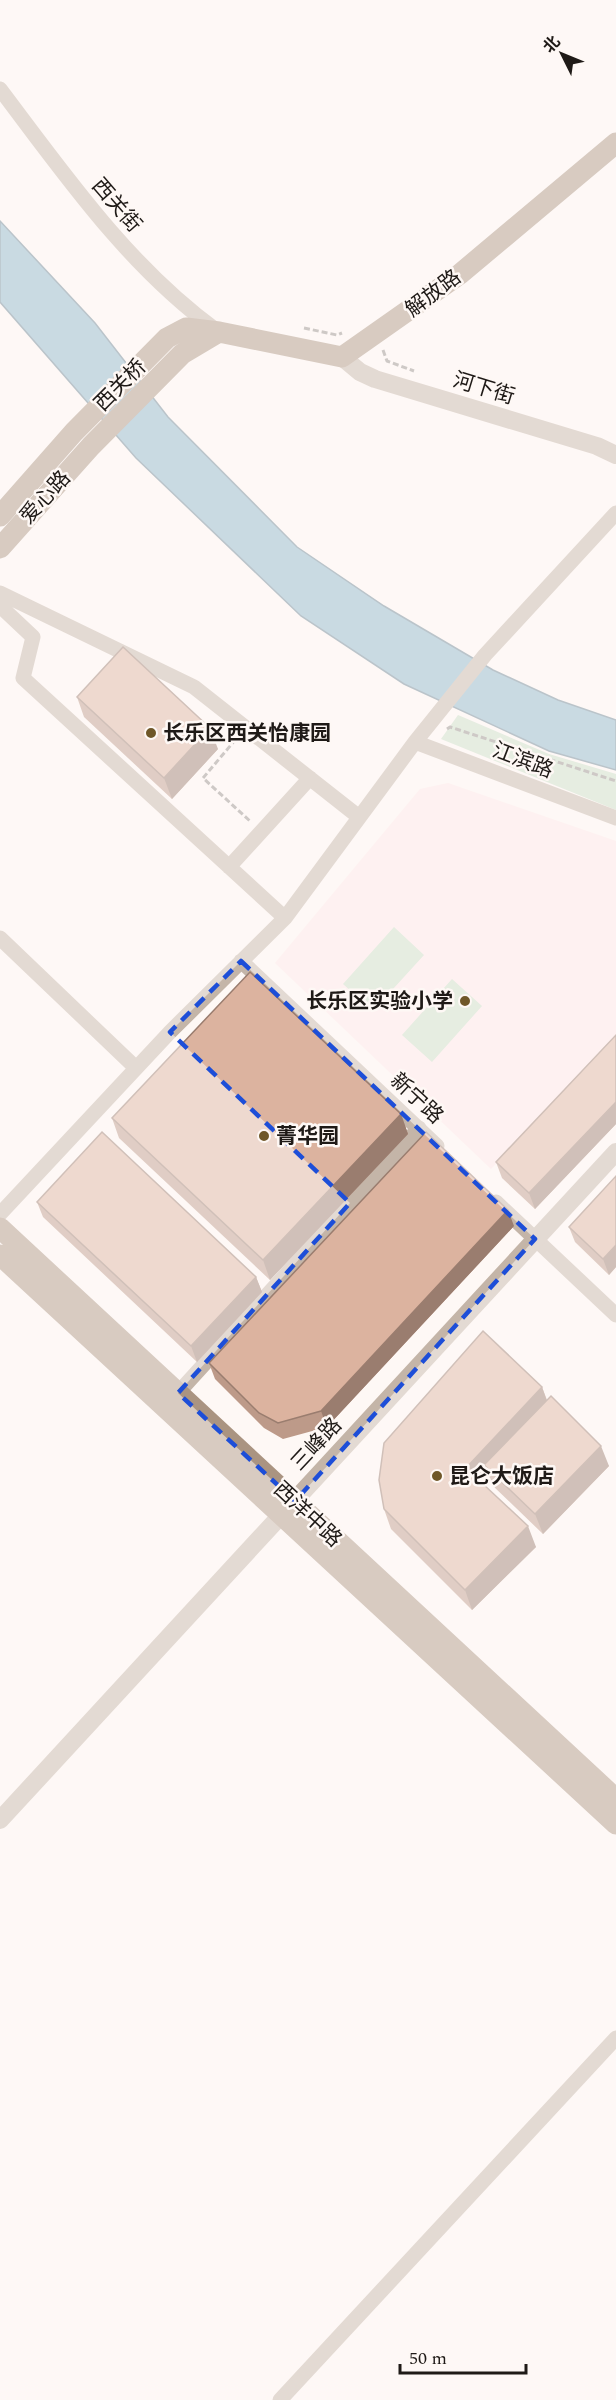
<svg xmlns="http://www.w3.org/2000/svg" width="616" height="2400" font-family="Spectral,'Noto Sans SC',serif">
  <rect width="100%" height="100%" fill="#fef8f5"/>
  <!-- education -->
  <path fill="#ffe9ea" d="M 448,783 L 616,841 L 616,1038 L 491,1169 L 275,963 L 420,789 Z"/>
  <!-- green -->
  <path fill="#c9dfc8" d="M 458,715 L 549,754 L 616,774 L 616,810 L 441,739 Z
    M 394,927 L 424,955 L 373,1011 L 343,984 Z
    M 452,979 L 482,1006 L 432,1062 L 402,1035 Z"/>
  <!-- water -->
  <path fill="#8ab5cb" stroke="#6a8695" stroke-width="1.5" d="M 0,221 L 95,323 L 168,417 L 297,547 L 384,606 L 493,670 L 558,700 L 616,720 L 616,770 L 549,751 L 404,684 L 301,616 L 136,458 L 0,302 Z"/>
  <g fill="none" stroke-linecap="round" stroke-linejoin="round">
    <!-- path -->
    <path stroke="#95908d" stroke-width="3" stroke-dasharray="6 3" stroke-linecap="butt" d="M 304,328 L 337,335 L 342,333
      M 383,350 L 387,361 L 414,371
      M 447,729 L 450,727 L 616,781
      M 236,739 L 203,778 L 251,822"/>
    <!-- minor -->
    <path stroke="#c4b5a8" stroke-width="15" d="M 0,89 C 65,175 128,266 216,330
      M 0,593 L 194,687 L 359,817
      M 0,606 L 33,637 L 23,678 L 285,918
      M 415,742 L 616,818
      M 229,867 L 310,778
      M 0,938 L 136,1068
      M 241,961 L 437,1146
      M 496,1202 L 616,1315
      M 0,1214 L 170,1032 L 285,918 L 415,742 L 485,655 L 616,513
      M 178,1393 L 419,1128
      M 280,2400 L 616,2038"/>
    <!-- tertiary -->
    <path stroke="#c4b5a8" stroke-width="18" d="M 342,357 L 360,372 L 375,379 L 597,446 L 616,455
      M 0,1820 L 616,1152"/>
    <!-- secondary -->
    <path stroke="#aa9481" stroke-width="21" d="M 0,516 L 74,432 L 167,338 L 186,328 L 219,332 L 342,357 L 460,274 L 616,143
      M 0,548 L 91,446 L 182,354 L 219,332
      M 0,1228 L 616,1799
      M 0,1255 L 616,1824"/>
  </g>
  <!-- wall -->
  <path fill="#bd9a89" d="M 77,697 L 218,749 L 172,799 L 84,717 Z
    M 616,1035 L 616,1124 L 535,1209 L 502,1178 L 496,1162 Z
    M 401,1114 L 408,1134 L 270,1280 L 119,1138 L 112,1118 Z
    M 616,1176 L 616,1267 L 609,1275 L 575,1242 L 569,1227 Z
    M 37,1202 L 256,1277 L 262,1292 L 197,1362 L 43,1217 Z
    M 514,1226 L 327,1427 L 283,1439 L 264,1428 L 215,1379 L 209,1363 Z
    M 542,1387 L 547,1400 L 609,1466 L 543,1534 L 492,1485 L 488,1473 L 480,1481 L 536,1547 L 472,1610 L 391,1529 L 384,1509 Z"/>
  <!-- shaded-wall -->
  <path fill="#9a7d6f" d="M 210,728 L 218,749 L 172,799 L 164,778 Z
    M 616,1102 L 616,1124 L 535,1209 L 529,1193 Z
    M 401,1114 L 408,1134 L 270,1280 L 263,1260 Z
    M 508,1210 L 514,1226 L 327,1427 L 321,1411 Z
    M 616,1245 L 616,1267 L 609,1275 L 603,1259 Z
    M 256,1277 L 262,1292 L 197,1362 L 191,1346 Z
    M 542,1387 L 549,1407 L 484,1465 L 488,1473 L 473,1489 L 466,1468 Z
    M 601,1446 L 609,1466 L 543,1534 L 535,1514 Z
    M 528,1526 L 536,1547 L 472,1610 L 465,1590 Z"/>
  <!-- building -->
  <path fill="#dcb39f" stroke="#9a7d6f" stroke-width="1.5" d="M 123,647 L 210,728 L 164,778 L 77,697 Z
    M 250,972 L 401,1114 L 263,1260 L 112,1118 Z
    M 616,1035 L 616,1102 L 529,1193 L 496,1162 Z
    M 102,1132 L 256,1277 L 191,1346 L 37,1202 Z
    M 426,1132 L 508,1210 L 321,1411 L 278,1423 L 259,1413 L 209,1363 Z
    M 616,1176 L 616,1245 L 603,1259 L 569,1227 Z
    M 483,1331 L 542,1387 L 466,1468 L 528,1526 L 465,1590 L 384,1509 L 379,1480 L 384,1443 Z
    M 551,1396 L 601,1446 L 535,1514 L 484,1465 Z"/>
  <!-- marked area -->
  <path d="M0 0H616V2400H0ZM 241,961 L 535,1239 L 295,1501 L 178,1393 L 350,1203 L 170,1032 Z" fill="#fef8f5" fill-opacity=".55" fill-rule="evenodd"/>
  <path fill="none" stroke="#1d4ed8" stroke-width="4.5" stroke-dasharray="12 8" stroke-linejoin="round" d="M 241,961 L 535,1239 L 295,1501 L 178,1393 L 350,1203 L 170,1032 Z"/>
  <!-- markers -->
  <g fill="#6f5728" stroke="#fef8f5" stroke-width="2">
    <circle cx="151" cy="733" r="6"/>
    <circle cx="465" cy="1001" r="6"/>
    <circle cx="264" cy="1136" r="6"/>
    <circle cx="437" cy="1476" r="6"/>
  </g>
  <g text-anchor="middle" stroke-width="5" stroke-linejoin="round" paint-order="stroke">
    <!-- street labels -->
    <g font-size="21" fill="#1f1a17" stroke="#fef8f5">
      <text transform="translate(117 205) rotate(49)" y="7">西关街</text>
      <text transform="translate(433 293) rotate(-37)" y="7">解放路</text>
      <text transform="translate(120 385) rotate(-45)" y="7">西关桥</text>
      <text transform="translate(484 388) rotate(17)" y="7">河下街</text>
      <text transform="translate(45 497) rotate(-48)" y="7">爱心路</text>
      <text transform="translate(523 760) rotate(21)" y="7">江滨路</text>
      <text transform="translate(417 1098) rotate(43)" y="7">新宁路</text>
      <text transform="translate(316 1444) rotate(-47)" y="7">三峰路</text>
      <text transform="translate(308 1514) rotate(43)" y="7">西洋中路</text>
    </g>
    <!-- poi labels -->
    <g font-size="21" font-weight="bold" fill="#1f1a17" stroke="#fef8f5" text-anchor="start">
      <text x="163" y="740">长乐区西关怡康园</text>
      <text x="453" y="1008" text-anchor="end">长乐区实验小学</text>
      <text x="276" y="1143">菁华园</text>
      <text x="449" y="1483">昆仑大饭店</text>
    </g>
  </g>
  <!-- north arrow -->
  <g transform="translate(562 54) rotate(313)" stroke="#fef8f5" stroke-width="4.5" paint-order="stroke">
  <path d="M0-4.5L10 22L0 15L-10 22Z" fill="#1f1a17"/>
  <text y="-9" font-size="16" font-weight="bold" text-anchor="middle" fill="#1f1a17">北</text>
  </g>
  <!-- scale -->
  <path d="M400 2364v9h126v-9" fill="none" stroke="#1f1a17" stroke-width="3"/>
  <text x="409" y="2364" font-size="18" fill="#1f1a17" stroke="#fef8f5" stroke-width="4.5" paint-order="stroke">50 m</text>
</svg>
